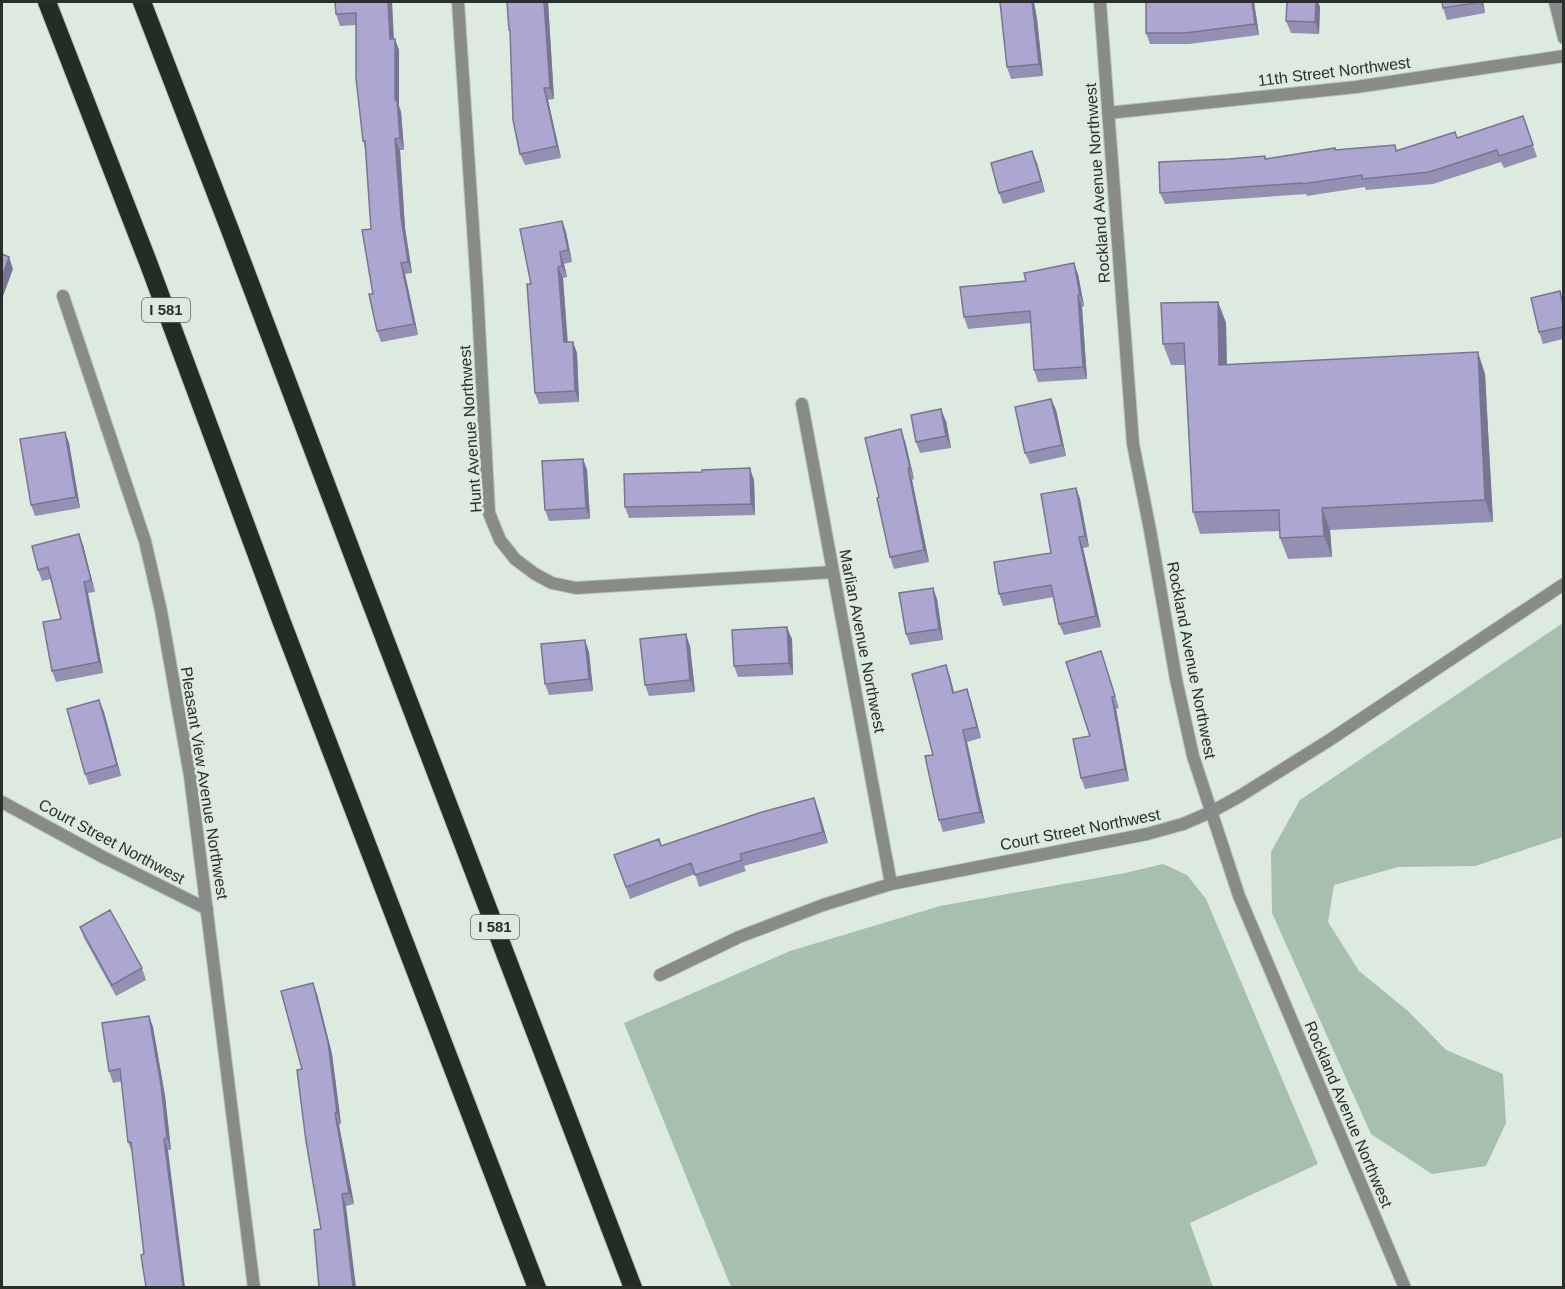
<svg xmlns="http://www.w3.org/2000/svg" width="1565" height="1289" font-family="Arial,sans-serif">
  <rect width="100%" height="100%" fill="#ddeadf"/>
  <!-- green -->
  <path fill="#a7bfac" d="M 1563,623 L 1563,837 L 1475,866 L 1398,867 L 1334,885 L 1328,922 L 1359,971 L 1408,1011 L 1446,1050 L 1503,1074 L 1506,1123 L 1486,1166 L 1432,1174 L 1371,1134 L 1272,913 L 1271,852 L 1300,800 Z
    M 1163,864 L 1187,875 L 1206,899 L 1318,1164 L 1190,1223 L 1213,1287 L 731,1287 L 624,1023 L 790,951 L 940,906 L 1125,873 Z"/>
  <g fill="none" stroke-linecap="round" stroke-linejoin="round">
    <!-- street casing -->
    <g stroke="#b9c5bb" stroke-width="14">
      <path id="street" d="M 458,2 L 477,288 L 489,513 L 500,540 L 515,559 L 535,574 L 552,583 L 576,588 L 833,572
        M 1100,2 L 1133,444 L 1150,530 L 1176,679 L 1193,756 L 1239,896 L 1405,1288
        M 1555,2 L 1564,38
        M 1108,113 L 1356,87 L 1564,56
        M 63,296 L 145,541 L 161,611 L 190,776 L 254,1288
        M 802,404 L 891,884
        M 2,802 L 101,856 L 207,909
        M 660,975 L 739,937 L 823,905 L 891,884 L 1147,834 L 1183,824 L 1211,812 L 1240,796 L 1328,741 L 1564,584"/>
    </g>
    <!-- highway casing -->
    <g stroke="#b9c5bb" stroke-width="20">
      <path id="highway" d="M 47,2 L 148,262 L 281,620 L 537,1288
        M 142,2 L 230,230 L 357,566 L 633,1288"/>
    </g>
    <!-- street -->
    <use href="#street" stroke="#878c88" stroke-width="12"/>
    <!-- highway -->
    <use href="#highway" stroke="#232d25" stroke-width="18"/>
  </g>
  <!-- wall -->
  <path fill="#9490b3" d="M 392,2 L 394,39 L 399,50 L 399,106 L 401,112 L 404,150 L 400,150 L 405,228 L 412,273 L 405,274 L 418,335 L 381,342 L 377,331 L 373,294 L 371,229 L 365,148 L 363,141 L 356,25 L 340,26 L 336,14 Z
    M 507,2 L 548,2 L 554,99 L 548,100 L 561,158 L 525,165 L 520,154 L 511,35 L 509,30 Z
    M 1000,2 L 1034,2 L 1037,19 L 1043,76 L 1011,79 L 1007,67 Z
    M 1254,2 L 1259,35 L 1189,44 L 1150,44 L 1146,33 Z
    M 1316,2 L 1318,2 L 1320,7 L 1319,34 L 1291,33 L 1286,21 Z
    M 1442,2 L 1483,2 L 1485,13 L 1447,20 L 1443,8 Z
    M 1523,116 L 1537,157 L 1504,168 L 1501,162 L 1433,184 L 1366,190 L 1365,187 L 1307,196 L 1306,194 L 1165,204 L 1160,193 L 1265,156 L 1266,159 L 1335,150 L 1395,145 L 1397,150 L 1457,138 Z
    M 1037,163 L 1045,192 L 1003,204 L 999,193 Z
    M 562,221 L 566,232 L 572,262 L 564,264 L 567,277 L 563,278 L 568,342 L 573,342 L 577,353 L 579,402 L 539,404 L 535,393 L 531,284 Z
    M 1078,274 L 1084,306 L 1082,307 L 1087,379 L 1038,382 L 1034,370 L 1031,323 L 968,329 L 964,317 L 1026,281 Z
    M 1563,301 L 1563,339 L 1543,344 L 1539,332 Z
    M 1218,302 L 1226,323 L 1227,365 L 1485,374 L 1493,522 L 1330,530 L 1332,557 L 1288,559 L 1280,538 L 1280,531 L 1200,534 L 1193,512 L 1185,365 L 1171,365 L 1163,344 Z
    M 1051,399 L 1056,410 L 1066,456 L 1030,464 L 1025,453 Z
    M 946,421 L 951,448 L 920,453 L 916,442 Z
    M 65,432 L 69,443 L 80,508 L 35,516 L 31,505 Z
    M 905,441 L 914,479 L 912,480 L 929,562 L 894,569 L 890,557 Z
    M 583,459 L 587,470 L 590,519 L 549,521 L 545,510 Z
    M 702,472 L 754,480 L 755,515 L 629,518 L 625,507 Z
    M 1076,488 L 1080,499 L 1089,547 L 1083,548 L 1101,627 L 1064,635 L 1059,624 L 1054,597 L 1003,606 L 999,594 L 1051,553 Z
    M 83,545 L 95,592 L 88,593 L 103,673 L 56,682 L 52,671 L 61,619 L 51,579 L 42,581 L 38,570 Z
    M 933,588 L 937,599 L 943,640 L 910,645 L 906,634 Z
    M 792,639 L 793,675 L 738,677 L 734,666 Z
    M 585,640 L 589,652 L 593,691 L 549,695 L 545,684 Z
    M 690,646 L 695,692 L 649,696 L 645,685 Z
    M 1101,651 L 1119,708 L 1116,709 L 1129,781 L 1085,789 L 1081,778 L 1090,736 Z
    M 946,665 L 954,693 L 967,689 L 971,701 L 981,738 L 967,742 L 985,823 L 943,832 L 939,820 L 933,755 Z
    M 99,700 L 104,712 L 121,776 L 89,785 L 85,774 Z
    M 818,809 L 828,843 L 744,866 L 746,871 L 699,887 L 695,874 L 630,899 L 614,855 L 661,846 Z
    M 80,927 L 142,968 L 146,980 L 116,996 L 84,938 Z
    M 317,994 L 332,1054 L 341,1124 L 339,1125 L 354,1204 L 346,1206 L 321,1229 L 302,1069 Z
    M 149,1016 L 153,1027 L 165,1096 L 171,1150 L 168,1150 L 144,1254 L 132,1152 L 128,1142 L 122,1081 L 113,1083 L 109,1071 Z"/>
  <!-- shaded-wall -->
  <path fill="#787592" d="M 388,2 L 392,2 L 394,50 L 390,39 Z
    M 544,2 L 548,2 L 554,99 L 550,88 Z
    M 1032,2 L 1034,2 L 1037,19 L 1043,76 L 1039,64 Z
    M 1252,2 L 1254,2 L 1259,35 L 1255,24 Z
    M 1316,2 L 1318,2 L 1320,7 L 1319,34 L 1315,22 Z
    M 1481,2 L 1483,2 L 1485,13 Z
    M 395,39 L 399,50 L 399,106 L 401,112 L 404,150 L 400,138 L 395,100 Z
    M 544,88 L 548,100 L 561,158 L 557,146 Z
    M 395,139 L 400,150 L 405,228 L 412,273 L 408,262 L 401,217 Z
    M 1032,151 L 1037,163 L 1045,192 L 1041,181 Z
    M 562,221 L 566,232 L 572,262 L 568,250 Z
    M 560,252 L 564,264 L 567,277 L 562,266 Z
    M 9,257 L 13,269 L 2,299 L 2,277 Z
    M 401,263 L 405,274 L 418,335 L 414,324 Z
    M 1074,263 L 1078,274 L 1084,306 L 1080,295 Z
    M 558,267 L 563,278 L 568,354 L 564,342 Z
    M 1078,295 L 1082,307 L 1087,379 L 1083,367 Z
    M 1218,302 L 1226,323 L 1227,387 L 1219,365 Z
    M 573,342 L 577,353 L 579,402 L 575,391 Z
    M 1478,352 L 1485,374 L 1493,522 L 1485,500 Z
    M 1051,399 L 1056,410 L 1066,456 L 1062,445 Z
    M 941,409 L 946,421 L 951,448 L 946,436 Z
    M 901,429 L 905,441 L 914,479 L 910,468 Z
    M 65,432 L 69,443 L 80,508 L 76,497 Z
    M 583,459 L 587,470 L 590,519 L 586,508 Z
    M 750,468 L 754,480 L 755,515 L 751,504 Z
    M 908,468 L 912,480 L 929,562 L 924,550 Z
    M 1076,488 L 1080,499 L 1089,547 L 1085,536 Z
    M 1322,508 L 1330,530 L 1332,557 L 1324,536 Z
    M 79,534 L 83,545 L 95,592 L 91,580 Z
    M 1079,537 L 1083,548 L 1101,627 L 1096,616 Z
    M 84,582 L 88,593 L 103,673 L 99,662 Z
    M 933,588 L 937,599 L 943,640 L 939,629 Z
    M 787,627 L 792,639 L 793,675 L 789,663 Z
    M 686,634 L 690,646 L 695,692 L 690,680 Z
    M 585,640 L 589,652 L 593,691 L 589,679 Z
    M 946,665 L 950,676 L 957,704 L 953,693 Z
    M 967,689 L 971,701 L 981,738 L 977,727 Z
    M 1112,697 L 1116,709 L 1129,781 L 1125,769 Z
    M 99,700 L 104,712 L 121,776 L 117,765 Z
    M 963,730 L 967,742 L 985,823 L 980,812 Z
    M 814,798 L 818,809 L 828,843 L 823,832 Z
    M 313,983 L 317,994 L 332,1054 L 341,1124 L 337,1113 Z
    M 149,1016 L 153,1027 L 165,1096 L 171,1150 L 167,1138 Z
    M 335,1113 L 339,1125 L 354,1204 L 349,1193 Z
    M 164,1139 L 168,1150 L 185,1287 L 183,1287 Z
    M 342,1194 L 346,1206 L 356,1287 L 353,1287 Z"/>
  <!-- building -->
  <path fill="#aca7d0" stroke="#787592" stroke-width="1.5" d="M 335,2 L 388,2 L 390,39 L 395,39 L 395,100 L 397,100 L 400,138 L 395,139 L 401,217 L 408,262 L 401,263 L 414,324 L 377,331 L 369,294 L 373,294 L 362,230 L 371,229 L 365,141 L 363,141 L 356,78 L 356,13 L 336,14 Z
    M 507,2 L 544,2 L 550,88 L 544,88 L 557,146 L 520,154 L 513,120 L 510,30 L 509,30 Z
    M 1000,2 L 1032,2 L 1039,64 L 1007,67 Z
    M 1146,2 L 1252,2 L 1255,24 L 1185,33 L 1146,33 Z
    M 1287,2 L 1316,2 L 1315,22 L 1286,21 Z
    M 1442,2 L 1481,2 L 1443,8 Z
    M 1523,116 L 1533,145 L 1499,156 L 1497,150 L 1429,172 L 1362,179 L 1362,175 L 1302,184 L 1302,183 L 1160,193 L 1159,162 L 1229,159 L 1265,156 L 1265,159 L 1335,148 L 1335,150 L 1395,145 L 1396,151 L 1455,132 L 1457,138 Z
    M 1032,151 L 1041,181 L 999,193 L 991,163 Z
    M 562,221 L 568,250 L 560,252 L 562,266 L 558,267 L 564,342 L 573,342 L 575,391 L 535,393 L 527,284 L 531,284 L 520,229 Z
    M 2,254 L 9,257 L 2,277 Z
    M 1074,263 L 1080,295 L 1078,295 L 1083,367 L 1034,370 L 1030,311 L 964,317 L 960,287 L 1026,281 L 1024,273 Z
    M 1560,291 L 1563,306 L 1563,327 L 1539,332 L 1531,298 Z
    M 1218,302 L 1219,365 L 1478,352 L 1485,500 L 1322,508 L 1324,536 L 1280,538 L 1279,510 L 1193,512 L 1184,343 L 1163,344 L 1161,303 Z
    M 1051,399 L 1062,445 L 1025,453 L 1015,407 Z
    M 941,409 L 946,436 L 916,442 L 911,415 Z
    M 901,429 L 910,468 L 908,468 L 924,550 L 890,557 L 877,498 L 879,497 L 865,438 Z
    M 65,432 L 76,497 L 31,505 L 20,439 Z
    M 583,459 L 586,508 L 545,510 L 542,461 Z
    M 750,468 L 751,504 L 625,507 L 624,474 L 702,472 L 702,470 Z
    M 1076,488 L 1085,536 L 1079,537 L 1096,616 L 1059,624 L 1051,585 L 999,594 L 994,562 L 1051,553 L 1041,494 Z
    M 79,534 L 91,580 L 84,582 L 99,662 L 52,671 L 43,622 L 61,619 L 48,567 L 38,570 L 32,546 Z
    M 933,588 L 939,629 L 906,634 L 899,593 Z
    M 787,627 L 789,663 L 734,666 L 732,630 Z
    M 686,634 L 690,680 L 645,685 L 640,639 Z
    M 585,640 L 589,679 L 545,684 L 541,644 Z
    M 1101,651 L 1115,696 L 1112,697 L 1125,769 L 1081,778 L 1073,739 L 1090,736 L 1066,662 Z
    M 946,665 L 953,693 L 967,689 L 977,727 L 963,730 L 980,812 L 939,820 L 925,756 L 933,755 L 912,674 Z
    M 99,700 L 117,765 L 85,774 L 67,709 Z
    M 814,798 L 823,832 L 740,854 L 742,860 L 695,875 L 691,863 L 626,887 L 614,855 L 659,839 L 661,846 L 762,812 Z
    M 110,910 L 142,968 L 112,985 L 80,927 Z
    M 313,983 L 328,1042 L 337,1113 L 335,1113 L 349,1193 L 342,1194 L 353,1287 L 319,1287 L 314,1230 L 321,1229 L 306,1141 L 297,1070 L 302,1069 L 281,991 Z
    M 149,1016 L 161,1085 L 167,1138 L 164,1139 L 183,1287 L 146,1287 L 141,1255 L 144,1254 L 131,1142 L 128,1142 L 120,1069 L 109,1071 L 102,1023 Z"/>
  <g text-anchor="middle" stroke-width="5" stroke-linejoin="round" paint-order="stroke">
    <!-- shield labels -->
    <g fill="#ddeadf" stroke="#606761" stroke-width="1.5">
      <rect x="142" y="298" width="48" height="24" rx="4.5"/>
      <rect x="471" y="915" width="48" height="24" rx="4.5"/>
    </g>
    <g font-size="15" font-weight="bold" fill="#2a2f2b">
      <text x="166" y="315">I 581</text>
      <text x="495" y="932">I 581</text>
    </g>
    <!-- street labels -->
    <g font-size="16" fill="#2a2f2b" stroke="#ddeadf">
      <text transform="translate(1334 71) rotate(-7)" y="6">11th Street Northwest</text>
      <text transform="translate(1097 183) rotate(-94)" y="6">Rockland Avenue Northwest</text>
      <text transform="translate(470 429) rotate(-94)" y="6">Hunt Avenue Northwest</text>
      <text transform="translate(863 641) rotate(79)" y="6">Marlian Avenue Northwest</text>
      <text transform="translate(1192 660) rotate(79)" y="6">Rockland Avenue Northwest</text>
      <text transform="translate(205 783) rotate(81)" y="6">Pleasant View Avenue Northwest</text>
      <text transform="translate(1080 829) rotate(-11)" y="6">Court Street Northwest</text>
      <text transform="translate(112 841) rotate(28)" y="6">Court Street Northwest</text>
      <text transform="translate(1349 1114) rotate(67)" y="6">Rockland Avenue Northwest</text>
    </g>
  </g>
  <!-- border -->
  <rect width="1565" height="1289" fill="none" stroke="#2a2f2b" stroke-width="6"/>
</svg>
